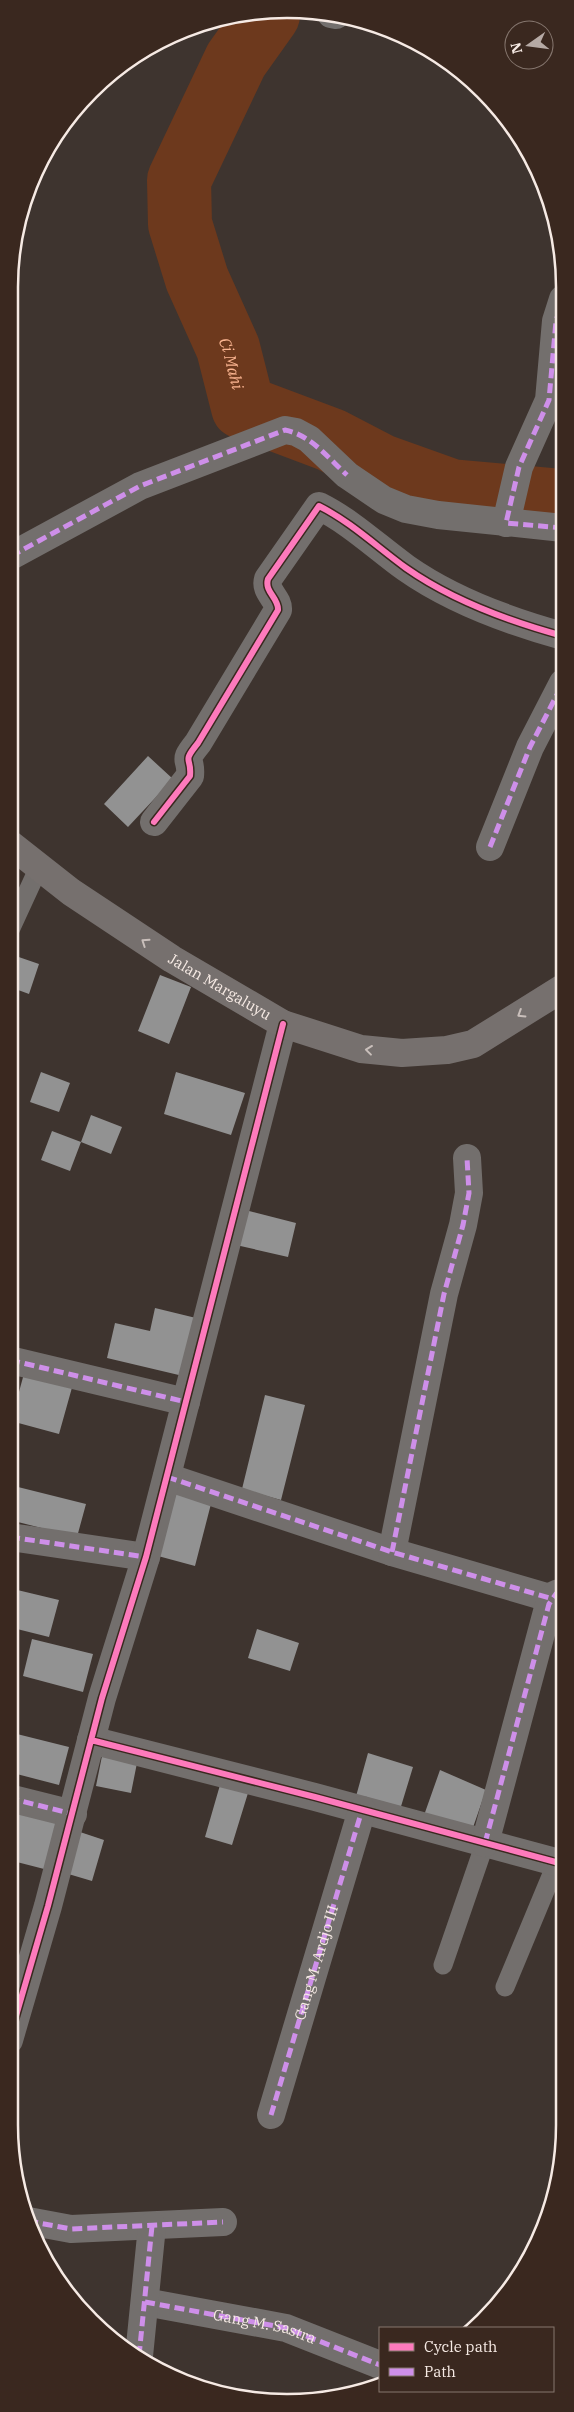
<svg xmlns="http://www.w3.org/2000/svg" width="574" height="2412" font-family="'IBM Plex Serif',serif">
  <rect width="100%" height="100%" fill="#3e342f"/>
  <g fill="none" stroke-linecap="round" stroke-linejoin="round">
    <!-- river -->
    <path stroke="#6d391d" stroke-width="64" id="s1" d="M 268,15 L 236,60 L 179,180 L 180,224 L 197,279 L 228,348 L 243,407 L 331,440 L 381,466 L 451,491 L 563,501"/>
  </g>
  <!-- building -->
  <path fill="#929292" d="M 11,485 L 18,488 L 11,501 Z
    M 148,756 L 173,779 L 128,827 L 104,804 Z
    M 10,954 L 39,964 L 29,994 L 10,987 Z
    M 160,975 L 191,987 L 169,1044 L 138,1031 Z
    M 41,1072 L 70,1083 L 59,1112 L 30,1102 Z
    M 176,1072 L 245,1093 L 231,1135 L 164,1114 Z
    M 91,1115 L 122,1127 L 111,1154 L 81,1142 Z
    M 52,1131 L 81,1142 L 70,1171 L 41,1160 Z
    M 245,1210 L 296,1223 L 288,1257 L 236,1245 Z
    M 155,1308 L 196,1318 L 183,1376 L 107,1358 L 115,1323 L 150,1331 Z
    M 25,1370 L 73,1384 L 59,1434 L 11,1421 Z
    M 265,1395 L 305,1405 L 281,1500 L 242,1489 Z
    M 10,1485 L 86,1504 L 77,1537 L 10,1520 Z
    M 175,1490 L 212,1500 L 195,1566 L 158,1556 Z
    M 9,1588 L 59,1600 L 49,1637 L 9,1627 Z
    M 257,1629 L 299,1643 L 290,1671 L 248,1658 Z
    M 32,1639 L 93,1654 L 83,1692 L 23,1676 Z
    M 9,1732 L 69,1747 L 59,1785 L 9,1772 Z
    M 103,1751 L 138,1758 L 131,1793 L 96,1786 Z
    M 368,1753 L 413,1767 L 399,1813 L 355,1800 Z
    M 440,1770 L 486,1790 L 469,1839 L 422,1821 Z
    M 220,1785 L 248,1793 L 232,1845 L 205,1837 Z
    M 9,1804 L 60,1816 L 48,1870 L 9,1860 Z
    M 77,1831 L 104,1840 L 92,1881 L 65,1873 Z
    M 563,2155 L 563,2162 L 554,2188 L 552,2188 Z"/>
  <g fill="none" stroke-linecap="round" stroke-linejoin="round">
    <!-- lane -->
    <path stroke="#736f6d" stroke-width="19" d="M 10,930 L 39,867
      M 443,1965 L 485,1843
      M 505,1987 L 557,1862"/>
    <!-- street -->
    <g stroke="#736f6d" stroke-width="28">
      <path d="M 331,14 L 336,15"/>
      <path d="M 506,523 L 519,467 L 549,400 L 556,321 L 563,299"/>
      <path d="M 11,556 L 140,486 L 285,430 L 296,432 L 309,439 L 347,475 L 384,500 L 406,509 L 438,515 L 563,528"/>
      <path d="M 154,822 L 190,776 C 192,756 181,764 198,743 L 278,610 C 279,598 264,592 268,579 L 319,506 C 351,522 377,547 406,568 C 453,601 508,621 563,636"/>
      <path d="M 490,847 L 530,747 L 563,683"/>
      <path d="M 10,1360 L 186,1402"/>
      <path d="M 167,1477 L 392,1552 L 553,1599"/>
      <path d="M 10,1537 L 146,1557"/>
      <path d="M 392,1552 L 444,1294 L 463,1225 L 469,1193 L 467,1158"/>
      <path d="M 91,1740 L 315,1797 L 563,1864"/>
      <path d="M 9,1798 L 73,1814"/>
      <path d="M 485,1843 L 549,1604 L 556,1594 L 563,1592"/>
      <path d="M 9,2040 L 48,1906 L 102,1698 L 146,1557 L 283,1024"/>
      <path d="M 271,2115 L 362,1810"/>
      <path d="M 28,2221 L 71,2229 L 223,2222"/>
      <path id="s2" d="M 145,2302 L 286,2328 L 380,2365"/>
      <path d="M 139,2356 L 152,2226"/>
    </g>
    <!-- secondary -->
    <path stroke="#76706e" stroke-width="28" id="s3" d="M 10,844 L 71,892 L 172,959 L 283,1024 L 361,1049 L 402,1053 L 447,1050 L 473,1044 L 563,988"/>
    <!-- quiet -->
    <g stroke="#ce8fe9" stroke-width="5" stroke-dasharray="10 5" stroke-linecap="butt">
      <path d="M 331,14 L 336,15"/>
      <path d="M 563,528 L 506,523 L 519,467 L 549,400 L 556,321 L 563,299"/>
      <path d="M 11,556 L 140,486 L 285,430 C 311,435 328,458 347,475"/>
      <path d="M 490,847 L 530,747 L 563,683"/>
      <path d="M 10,1360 L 186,1402"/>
      <path d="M 167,1477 L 392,1552 L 553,1599"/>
      <path d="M 10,1537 L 146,1557"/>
      <path d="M 392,1552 L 444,1294 L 463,1225 L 469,1193 L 467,1158"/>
      <path d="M 9,1798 L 73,1814"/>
      <path d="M 485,1843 L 549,1604 L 556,1594 L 563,1592"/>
      <path id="s4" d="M 271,2115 L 362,1810"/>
      <path d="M 28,2221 L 71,2229 L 223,2222"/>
      <path d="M 145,2302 L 286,2328 L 380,2365"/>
      <path d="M 139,2356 L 152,2226"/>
    </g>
    <!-- cycleway casing -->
    <g stroke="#3a281f" stroke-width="9">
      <path id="cycleway" d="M 154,822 L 190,776 C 192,756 181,764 198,743 L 278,610 C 279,598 264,592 268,579 L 319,506 C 351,522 377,547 406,568 C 453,601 508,621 563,636
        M 91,1740 L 315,1797 L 563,1864
        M 9,2040 L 48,1906 L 102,1698 L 146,1557 L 283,1024"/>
    </g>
    <!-- cycleway -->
    <use href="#cycleway" stroke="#fd7abc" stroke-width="6"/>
  </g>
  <!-- one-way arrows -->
  <defs><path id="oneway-chevron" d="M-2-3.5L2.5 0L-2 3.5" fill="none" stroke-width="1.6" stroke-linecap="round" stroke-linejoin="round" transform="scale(1.25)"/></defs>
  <g stroke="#c9bfbb">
    <use href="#oneway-chevron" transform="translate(145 942) rotate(-146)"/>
    <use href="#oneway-chevron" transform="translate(521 1014) rotate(148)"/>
    <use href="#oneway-chevron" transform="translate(369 1050) rotate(-173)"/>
  </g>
  <g text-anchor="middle" stroke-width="5" stroke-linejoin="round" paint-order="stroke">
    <!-- street labels -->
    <g font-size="15" fill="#f6eae4" stroke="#3a281f">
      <text dy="5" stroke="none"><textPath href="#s3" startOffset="254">Jalan Margaluyu</textPath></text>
      <text dy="5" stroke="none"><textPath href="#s4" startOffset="159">Gang M. Ardjo III</textPath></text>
      <text dy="5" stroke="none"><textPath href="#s2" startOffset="122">Gang M. Sastra</textPath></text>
    </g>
    <!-- water labels -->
    <g font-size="16" font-style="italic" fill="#fbb591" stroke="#3a281f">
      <text dy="6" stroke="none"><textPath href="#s1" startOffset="381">Ci Mahi</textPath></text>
    </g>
  </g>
  <!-- crop -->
  <path d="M0 0H574V2412H0ZM287 18H287A269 269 0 0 1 556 287V2125A269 269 0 0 1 287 2394H287A269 269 0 0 1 18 2125V287A269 269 0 0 1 287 18Z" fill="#3a281f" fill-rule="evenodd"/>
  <path fill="none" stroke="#f6eae4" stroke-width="2.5" d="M287 18H287A269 269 0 0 1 556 287V2125A269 269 0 0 1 287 2394H287A269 269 0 0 1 18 2125V287A269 269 0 0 1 287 18Z"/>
  <!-- legend -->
  <rect x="379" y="2327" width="175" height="65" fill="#3a281f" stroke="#85766e"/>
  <rect x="389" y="2343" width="25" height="8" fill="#fd7abc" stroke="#85766e"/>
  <text x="424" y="2352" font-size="15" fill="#f6eae4">Cycle path</text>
  <rect x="389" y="2368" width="25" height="8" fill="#ce8fe9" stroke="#85766e"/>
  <text x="424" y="2377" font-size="15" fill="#f6eae4">Path</text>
  <!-- north arrow -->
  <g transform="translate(529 45) rotate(256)"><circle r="24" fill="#3a281f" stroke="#85766e"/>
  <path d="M0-4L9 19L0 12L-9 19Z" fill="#b6aaa5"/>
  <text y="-8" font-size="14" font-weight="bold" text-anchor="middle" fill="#f6eae4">N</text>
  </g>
</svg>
